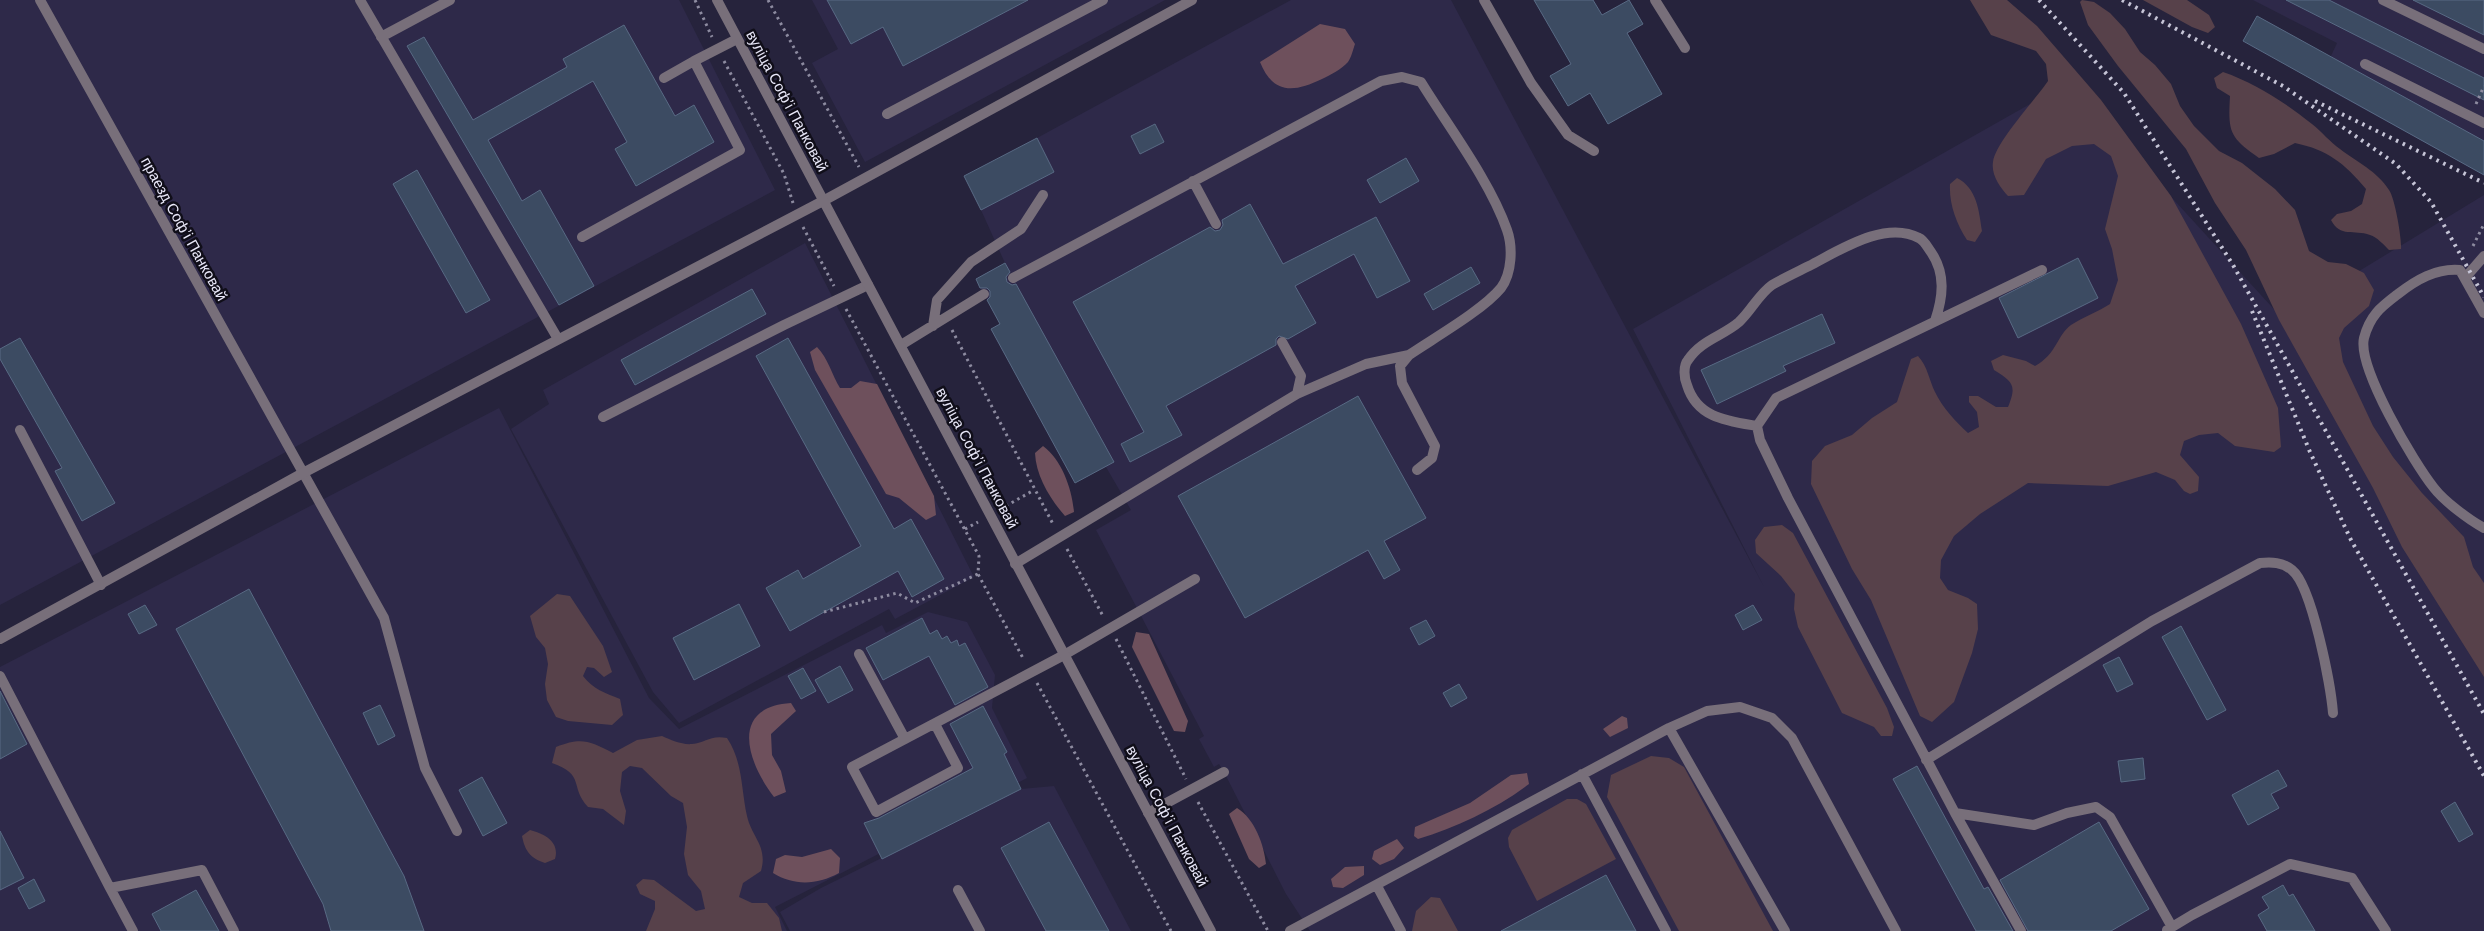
<svg xmlns="http://www.w3.org/2000/svg" width="2484" height="931" font-family="Helvetica,sans-serif">
  <rect width="100%" height="100%" fill="#26233c"/>
  <!-- built -->
  <path fill="#2e2949" d="M 0,0 L 679,0 L 775,190 L 0,605 Z
    M 812,0 L 1165,0 L 865,162 L 812,63 L 838,49 Z
    M 1291,0 L 1451,0 L 1764,587 L 1633,329 L 2067,83 L 2282,318 L 2484,195 L 2484,931 L 1310,931 L 1286,894 L 1224,772 L 1219,764 L 1214,767 L 1199,739 L 1204,736 L 1096,530 L 1131,510 L 1106,467 L 1075,483 L 991,329 L 1000,324 L 976,279 L 1005,263 L 981,210 L 1037,138 Z
    M 2253,0 L 2484,0 L 2484,175 L 2318,84 L 2337,43 Z
    M 805,243 L 974,577 L 895,619 L 889,609 L 679,723 L 653,692 L 511,429 L 549,404 L 543,390 Z
    M 499,408 L 649,698 L 679,729 L 882,625 L 886,633 L 928,612 L 967,622 L 995,675 L 992,708 L 1027,778 L 775,907 L 787,931 L 0,931 L 0,667 Z
    M 1054,786 L 1131,931 L 790,931 L 780,912 L 821,888 L 1021,789 Z"/>
  <!-- green -->
  <path fill="#57414a" d="M 1970,0 L 2007,0 L 2037,26 L 2101,100 L 2171,196 L 2241,324 L 2278,408 L 2281,447 L 2274,452 L 2235,446 L 2218,433 L 2199,435 L 2184,441 L 2180,455 L 2199,477 L 2198,491 L 2190,494 L 2184,491 L 2175,480 L 2156,472 L 2108,486 L 2028,483 L 1980,514 L 1954,536 L 1941,560 L 1940,578 L 1948,590 L 1968,598 L 1977,604 L 1978,629 L 1972,653 L 1954,702 L 1932,722 L 1920,716 L 1871,600 L 1852,569 L 1811,484 L 1812,461 L 1825,446 L 1852,435 L 1872,418 L 1897,402 L 1911,359 L 1918,356 C 1928,367 1929,380 1935,392 C 1942,407 1956,422 1968,433 L 1979,427 L 1977,412 L 1969,402 L 1969,396 L 1978,396 L 1996,407 L 2008,407 C 2017,385 2013,382 1994,370 L 1991,361 L 2003,355 L 2026,361 L 2035,366 C 2057,354 2057,335 2071,325 C 2083,317 2098,312 2110,304 L 2118,280 L 2112,249 L 2105,229 L 2118,176 L 2111,156 L 2094,144 L 2072,146 L 2046,159 L 2024,195 L 2008,196 C 2000,187 1991,175 1993,162 C 1995,143 2036,99 2048,81 L 2046,64 L 2036,51 L 1991,35 Z
    M 2082,0 L 2094,2 L 2110,13 L 2125,29 L 2140,52 L 2155,65 L 2171,84 L 2180,106 L 2194,126 L 2219,151 L 2242,163 L 2275,189 L 2295,210 L 2309,251 L 2328,262 L 2346,264 L 2364,273 L 2374,290 L 2369,306 L 2344,328 L 2339,338 L 2343,362 L 2373,426 L 2393,457 L 2422,493 L 2464,537 L 2473,567 L 2484,583 L 2484,677 L 2402,547 L 2373,488 L 2279,320 L 2246,250 L 2215,203 L 2186,149 L 2118,66 L 2088,25 L 2080,2 Z
    M 2143,0 L 2187,0 L 2209,15 L 2215,27 L 2208,33 L 2192,27 Z
    M 2223,72 C 2255,83 2286,103 2312,124 C 2322,132 2330,142 2340,149 C 2357,162 2377,171 2389,190 C 2395,198 2402,240 2401,249 L 2389,250 C 2384,245 2377,237 2370,235 C 2354,229 2340,238 2331,220 L 2337,214 L 2351,211 L 2362,204 L 2366,189 C 2344,163 2328,150 2295,143 L 2274,154 L 2259,158 C 2229,137 2228,132 2230,96 L 2217,88 L 2214,78 Z
    M 1957,178 C 1977,188 1979,211 1982,231 L 1975,242 L 1967,240 C 1956,223 1949,204 1950,184 Z
    M 1782,525 L 1793,533 L 1887,708 L 1894,727 L 1892,736 L 1881,736 L 1874,727 L 1842,713 L 1798,627 L 1794,609 L 1795,594 L 1781,576 L 1756,553 L 1755,540 L 1764,527 Z
    M 557,594 L 570,596 L 603,646 L 612,672 L 604,677 L 594,668 L 587,667 L 583,676 C 593,689 605,693 620,699 L 623,715 L 612,725 L 568,721 L 556,717 L 547,700 L 545,684 L 548,664 L 545,648 L 536,637 L 530,616 Z
    M 662,736 C 671,740 682,745 692,744 C 706,743 709,735 727,738 C 743,762 741,789 747,816 C 752,838 768,846 761,871 L 743,883 L 739,897 L 752,903 L 767,903 L 779,918 L 782,931 L 646,931 L 655,909 L 655,901 L 640,894 L 636,885 L 643,879 L 654,880 L 696,911 L 705,909 L 701,891 L 688,875 L 684,854 L 687,827 L 683,803 L 671,796 L 642,768 L 630,766 L 622,772 L 620,791 L 626,811 L 624,825 L 603,809 L 588,807 C 569,786 586,775 552,763 L 556,747 C 582,737 589,741 613,753 L 637,740 Z
    M 1651,756 L 1669,758 L 1684,767 L 1773,931 L 1679,931 L 1607,797 L 1611,775 Z
    M 1567,799 L 1577,799 L 1586,804 L 1616,859 L 1537,901 L 1509,847 L 1508,838 L 1512,830 Z
    M 530,830 C 545,834 560,842 555,859 L 545,863 C 530,858 525,851 522,836 Z
    M 1431,897 L 1440,898 L 1458,931 L 1412,931 L 1416,911 Z"/>
  <!-- forest -->
  <path fill="#6e505c" d="M 1320,24 L 1345,29 L 1355,44 C 1353,50 1351,58 1348,62 C 1342,69 1330,75 1322,79 C 1293,93 1273,94 1260,62 Z
    M 817,347 C 828,358 832,375 840,388 L 851,388 L 860,381 L 877,384 L 934,496 L 936,515 L 926,520 L 899,498 L 886,494 L 815,370 L 810,352 Z
    M 1043,446 C 1062,460 1072,489 1074,512 L 1065,516 C 1050,499 1036,476 1035,453 Z
    M 1136,632 L 1149,634 L 1188,721 L 1185,732 L 1174,731 L 1132,647 Z
    M 791,703 L 796,711 L 771,734 L 772,755 L 781,771 L 786,792 L 774,797 C 747,762 729,707 791,703 Z
    M 1622,716 L 1627,718 L 1628,728 L 1610,737 L 1603,729 Z
    M 1527,773 L 1529,784 C 1496,809 1457,827 1418,839 L 1414,836 L 1415,827 L 1470,803 L 1511,775 Z
    M 1237,808 C 1255,819 1264,845 1266,864 L 1259,868 L 1249,859 L 1229,814 Z
    M 1397,839 L 1404,848 L 1394,859 L 1380,865 L 1372,859 L 1374,851 Z
    M 831,849 L 840,858 L 839,873 C 817,885 794,886 773,873 L 776,859 L 785,855 L 802,857 Z
    M 1364,866 L 1364,875 L 1343,888 L 1333,887 L 1331,879 L 1345,867 Z"/>
  <!-- building -->
  <path fill="#3c4b62" stroke="#586a84" d="M 827,0 L 1028,0 L 903,66 L 883,27 L 851,44 Z
    M 1534,0 L 1593,0 L 1602,15 L 1629,0 L 1643,24 L 1627,33 L 1662,94 L 1608,124 L 1590,93 L 1568,106 L 1550,76 L 1571,64 Z
    M 2286,0 L 2329,0 L 2484,78 L 2484,100 Z
    M 2413,0 L 2484,0 L 2484,35 Z
    M 2257,16 L 2484,141 L 2484,175 L 2243,41 Z
    M 624,25 L 675,116 L 694,105 L 714,142 L 636,186 L 615,149 L 627,142 L 593,81 L 488,140 L 522,201 L 540,190 L 594,286 L 559,305 L 407,46 L 424,37 L 473,120 L 567,67 L 563,59 Z
    M 1155,124 L 1164,142 L 1140,154 L 1131,136 Z
    M 1037,138 L 1054,172 L 981,210 L 964,176 Z
    M 1406,158 L 1419,181 L 1380,203 L 1367,180 Z
    M 417,170 L 490,300 L 466,313 L 393,184 Z
    M 1250,204 L 1283,264 L 1376,217 L 1410,281 L 1377,298 L 1354,254 L 1295,286 L 1316,323 L 1288,339 L 1279,336 L 1276,339 L 1276,345 L 1166,406 L 1182,435 L 1130,462 L 1121,444 L 1144,432 L 1073,302 L 1210,227 L 1215,231 L 1220,230 L 1223,225 L 1222,220 Z
    M 2078,258 L 2098,298 L 2018,338 L 1999,298 Z
    M 1005,263 L 1010,272 L 1006,277 L 1007,282 L 1012,285 L 1016,284 L 1114,462 L 1075,483 L 991,329 L 1000,324 L 987,300 L 990,297 L 990,291 L 987,288 L 980,288 L 976,279 Z
    M 1471,267 L 1480,283 L 1433,310 L 1424,294 Z
    M 752,289 L 766,314 L 635,385 L 621,360 Z
    M 1822,314 L 1835,343 L 1783,366 L 1786,371 L 1717,404 L 1701,370 Z
    M 20,338 L 115,503 L 82,521 L 55,471 L 62,468 L 0,359 L 0,349 Z
    M 788,338 L 894,529 L 911,519 L 944,579 L 912,597 L 898,571 L 790,631 L 766,588 L 798,570 L 803,579 L 861,546 L 756,356 Z
    M 1358,396 L 1426,518 L 1384,541 L 1400,570 L 1384,579 L 1368,550 L 1245,618 L 1178,496 Z
    M 249,589 L 404,876 L 424,931 L 331,931 L 323,904 L 176,629 Z
    M 739,604 L 760,646 L 694,680 L 673,638 Z
    M 145,605 L 157,625 L 139,634 L 128,614 Z
    M 1753,605 L 1762,620 L 1743,630 L 1735,615 Z
    M 922,618 L 930,634 L 937,630 L 942,639 L 947,636 L 951,643 L 957,640 L 959,646 L 965,643 L 988,687 L 955,705 L 929,656 L 883,680 L 866,648 Z
    M 1426,620 L 1435,636 L 1419,645 L 1410,628 Z
    M 2181,626 L 2226,710 L 2207,720 L 2162,637 Z
    M 2119,657 L 2133,684 L 2117,692 L 2103,665 Z
    M 840,666 L 853,690 L 828,703 L 815,680 Z
    M 803,668 L 816,691 L 801,699 L 788,676 Z
    M 1459,684 L 1467,698 L 1451,707 L 1443,693 Z
    M 0,691 L 27,744 L 0,759 Z
    M 380,705 L 395,736 L 378,745 L 363,713 Z
    M 983,706 L 1007,752 L 1004,754 L 1021,789 L 882,859 L 864,823 L 879,818 L 973,768 L 950,724 Z
    M 2143,758 L 2145,779 L 2121,782 L 2118,761 Z
    M 1917,766 L 1984,889 L 1988,887 L 2013,931 L 1976,931 L 1893,779 Z
    M 2278,770 L 2287,786 L 2271,794 L 2279,808 L 2248,825 L 2232,795 Z
    M 482,777 L 507,823 L 483,836 L 459,790 Z
    M 2455,802 L 2473,834 L 2459,842 L 2441,811 Z
    M 1049,822 L 1109,931 L 1046,931 L 1001,848 Z
    M 2099,822 L 2149,909 L 2111,931 L 2028,931 L 2000,880 Z
    M 0,831 L 24,878 L 0,890 Z
    M 1606,875 L 1636,931 L 1501,931 Z
    M 34,879 L 45,901 L 29,909 L 18,888 Z
    M 2283,885 L 2289,896 L 2293,894 L 2315,931 L 2267,931 L 2258,915 L 2269,908 L 2262,897 Z
    M 196,890 L 219,931 L 161,931 L 152,914 Z"/>
  <g fill="none" stroke-linecap="round" stroke-linejoin="round">
    <!-- path -->
    <path stroke="#8d8ba0" stroke-width="3" stroke-dasharray="2.5 4" stroke-linecap="butt" d="M 695,0 L 712,37
      M 768,0 L 859,167
      M 724,61 L 784,174 L 793,203
      M 2476,104 L 2484,86
      M 803,227 L 834,286
      M 2473,246 L 2484,224
      M 846,309 L 979,556 L 978,574 L 1024,660
      M 952,330 L 1054,526
      M 1006,506 L 1034,490
      M 965,529 L 978,522
      M 1067,549 L 1103,616
      M 824,612 L 897,593 L 915,603 L 978,574
      M 1116,639 L 1186,779
      M 1037,683 L 1171,931
      M 1198,802 L 1268,931"/>
    <!-- lane -->
    <path stroke="#786f7a" stroke-width="10" d="M 40,0 L 384,618 L 425,768 L 457,831
      M 360,0 L 558,339
      M 1484,0 L 1531,83 L 1568,135 L 1594,151
      M 1655,0 L 1685,48
      M 2383,0 L 2484,49
      M 381,37 L 450,0
      M 2365,64 L 2484,123
      M 664,78 L 694,61
      M 887,114 L 1103,0
      M 1193,181 L 1216,224
      M 823,201 L 1192,0
      M 582,237 L 740,150 L 694,61 L 737,39
      M 1013,278 L 1381,81 L 1402,77 L 1421,82 C 1448,126 1490,181 1507,230 C 1513,247 1512,273 1501,288 C 1483,310 1434,338 1409,355 L 1400,366 L 1402,383 L 1435,446 L 1432,458 L 1417,470
      M 2465,278 L 2484,256
      M 2484,313 L 2460,270 C 2436,268 2416,280 2398,294 C 2381,307 2370,315 2364,338 C 2357,367 2414,463 2434,488 C 2444,501 2469,520 2484,528
      M 933,326 L 937,300 L 971,262 L 1021,229 L 1043,195
      M 901,345 L 984,294
      M 1297,394 L 1366,364 L 1409,355
      M 603,417 L 784,325 L 868,285
      M 1757,426 C 1727,421 1697,418 1687,385 C 1684,378 1683,366 1688,360 C 1701,340 1723,336 1739,322 C 1751,311 1759,294 1772,285 C 1784,278 1797,272 1809,266 C 1840,250 1885,220 1919,238 C 1924,240 1928,248 1931,252 C 1946,274 1943,297 1935,321
      M 20,430 L 101,585
      M 1015,564 L 1297,394 L 1301,376 L 1282,342
      M 859,654 L 905,739
      M 0,676 L 110,888 L 202,870 L 234,931
      M 935,724 L 958,768 L 876,812 L 852,767 L 1064,655 L 1195,579
      M 1669,728 L 1785,931
      M 1926,760 L 2152,621 L 2260,563 C 2272,562 2282,562 2292,570 C 2312,586 2331,686 2333,713
      M 1582,774 L 1666,931
      M 1148,813 L 1224,772
      M 1955,813 L 2034,825 L 2067,813 L 2096,807 L 2110,817 L 2172,927
      M 1377,886 L 1401,931
      M 110,888 L 133,931
      M 958,890 L 980,931
      M 2167,930 L 2192,915 L 2290,864 L 2352,878 L 2386,931
      M 1290,931 L 1669,728 L 1707,711 L 1740,707 L 1772,718 L 1792,738 L 1896,931
      M 2021,931 L 1955,813 L 1788,498 L 1760,440 L 1757,426 L 1776,398 L 2042,270"/>
    <!-- street -->
    <path stroke="#786f7a" stroke-width="10" d="M 717,0 L 1211,931
      M 0,639 L 303,473 L 823,201"/>
    <!-- rail -->
    <path stroke="#c6c5d7" stroke-width="4" stroke-dasharray="2.5 5" stroke-linecap="butt" d="M 2039,0 L 2124,93 L 2233,265 L 2484,714
      M 2122,0 L 2283,86 L 2396,164 L 2431,202 L 2484,297
      M 2315,101 L 2484,183
      M 2252,311 L 2310,452 L 2351,540 L 2484,776"/>
  </g>
  <g text-anchor="middle" stroke-width="5" stroke-linejoin="round" paint-order="stroke">
    <!-- street labels -->
    <g font-size="15" fill="#e9e8f9" stroke="#100e19">
      <text transform="translate(787 101) rotate(62)" y="5">вуліца Софʼі Панковай</text>
      <text transform="translate(184 229) rotate(61)" y="5">праезд Софʼі Панковай</text>
      <text transform="translate(977 458) rotate(62)" y="5">вуліца Софʼі Панковай</text>
      <text transform="translate(1167 816) rotate(62)" y="5">вуліца Софʼі Панковай</text>
    </g>
  </g>
</svg>
